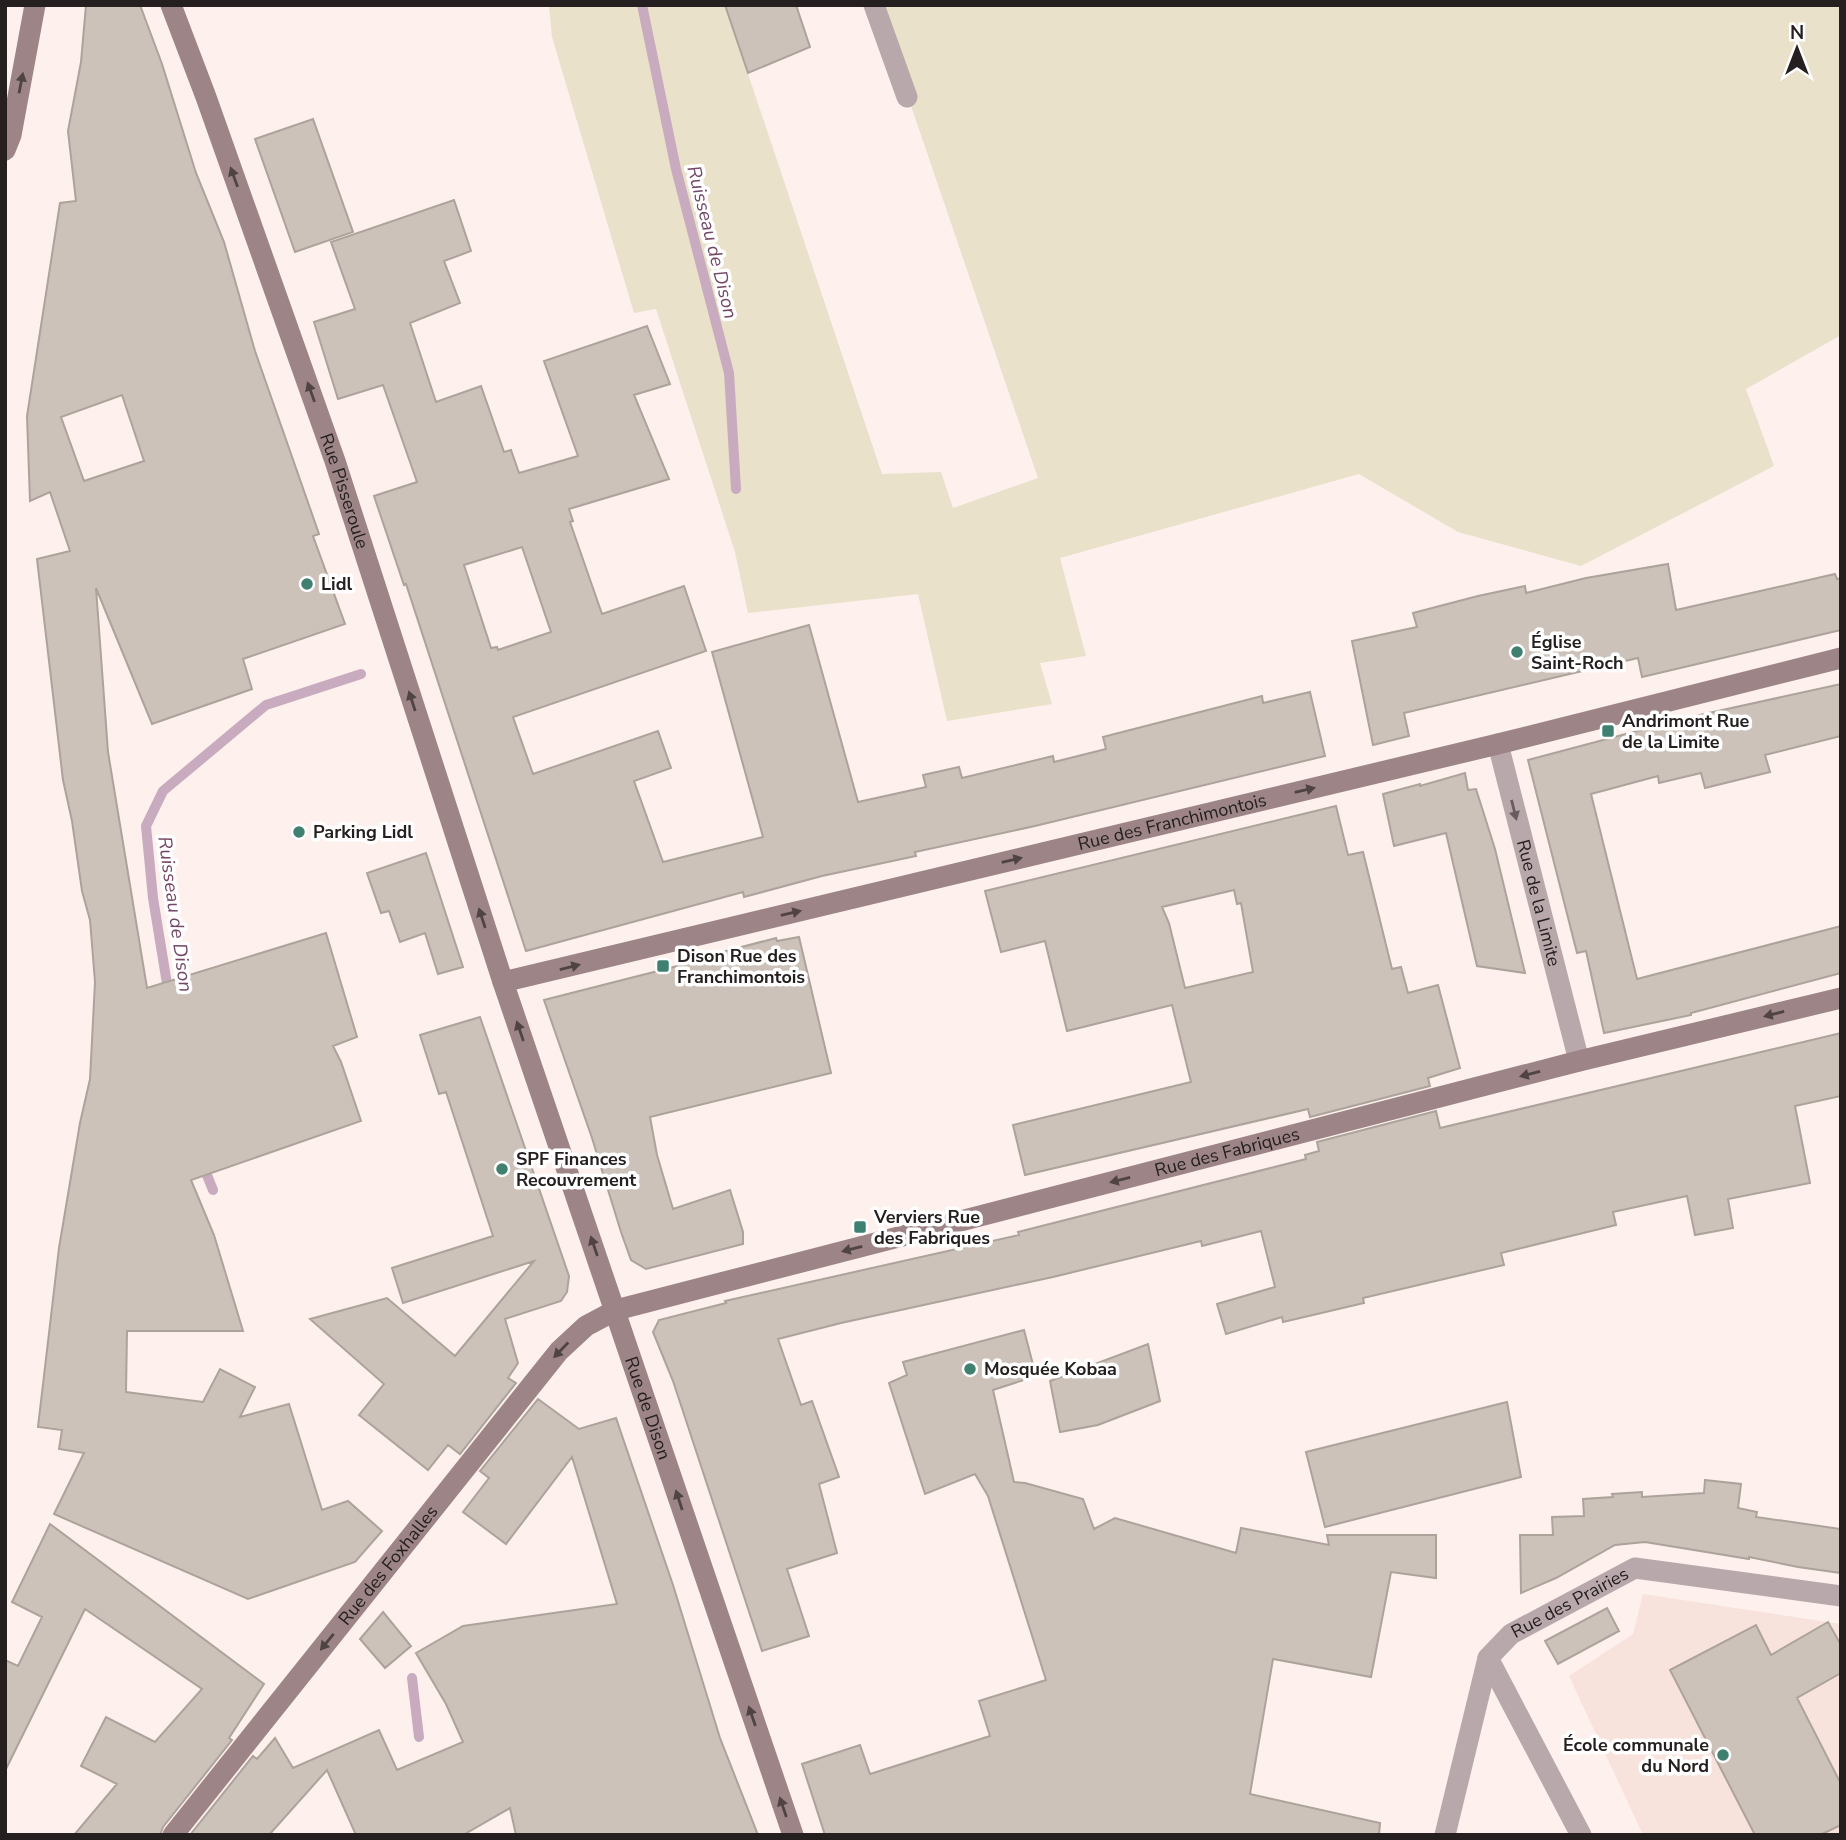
<svg xmlns="http://www.w3.org/2000/svg" width="1846" height="1840" font-family="'Nunito Sans',sans-serif">
  <rect width="100%" height="100%" fill="#fef0ed"/>
  <!-- built -->
  <path fill="#f8e2dc" d="M 1643,1594 L 1841,1624 L 1841,1835 L 1643,1835 L 1569,1676 L 1633,1634 Z"/>
  <!-- green -->
  <path fill="#e9e1c9" d="M 549,5 L 725,5 L 882,474 L 941,472 L 953,508 L 1038,478 L 908,97 L 874,5 L 1841,5 L 1841,335 L 1746,389 L 1774,466 L 1581,566 L 1458,532 L 1359,474 L 1060,558 L 1086,656 L 1040,663 L 1052,704 L 947,721 L 918,594 L 748,613 L 735,552 L 656,309 L 634,313 L 552,37 Z"/>
  <g fill="none" stroke-linecap="round" stroke-linejoin="round">
    <!-- stream -->
    <path stroke="#c9abbf" stroke-width="10" d="M 642,5 L 676,169 L 729,373 L 736,489
      M 169,996 L 153,898 L 146,826 L 163,791 L 266,705 L 361,674
      M 202,1163 L 213,1190
      M 412,1678 L 419,1737"/>
  </g>
  <!-- building -->
  <path fill="#ccc2b9" stroke="#aca39b" stroke-width="2" fill-rule="evenodd" d="M 86,5 L 140,5 L 162,64 L 196,173 L 224,242 L 255,351 L 319,534 L 313,536 L 345,624 L 243,659 L 252,689 L 152,724 L 96,588 L 108,752 L 147,988 L 326,933 L 357,1037 L 333,1046 L 341,1062 L 361,1121 L 191,1180 L 214,1235 L 243,1331 L 127,1331 L 126,1392 L 203,1402 L 220,1369 L 255,1387 L 240,1417 L 289,1404 L 322,1510 L 348,1501 L 382,1531 L 355,1562 L 248,1599 L 54,1514 L 84,1453 L 59,1449 L 62,1430 L 38,1427 L 59,1248 L 80,1123 L 90,1079 L 95,982 L 90,920 L 82,891 L 72,821 L 63,780 L 37,559 L 70,551 L 50,492 L 30,501 L 27,416 L 60,203 L 76,201 L 68,131 L 81,62 ZM 122,395 L 144,461 L 84,481 L 61,417 Z
    M 725,5 L 796,5 L 810,47 L 748,73 Z
    M 313,119 L 353,232 L 295,252 L 255,139 Z
    M 454,200 L 471,251 L 444,261 L 460,303 L 410,323 L 436,402 L 481,386 L 504,452 L 511,450 L 519,473 L 578,456 L 544,361 L 647,326 L 670,384 L 634,395 L 669,479 L 569,509 L 573,521 L 570,522 L 602,614 L 684,586 L 706,651 L 513,717 L 533,774 L 658,731 L 671,768 L 634,781 L 663,862 L 763,837 L 712,652 L 809,625 L 858,802 L 926,787 L 923,775 L 959,767 L 962,778 L 1053,756 L 1054,762 L 1106,749 L 1103,737 L 1262,696 L 1263,703 L 1310,692 L 1325,756 L 1035,826 L 915,852 L 916,856 L 822,876 L 744,897 L 743,892 L 526,951 L 406,584 L 404,585 L 374,496 L 417,482 L 383,385 L 338,399 L 314,322 L 355,309 L 331,242 ZM 522,547 L 551,632 L 498,650 L 497,647 L 491,648 L 464,565 Z
    M 1668,564 L 1676,610 L 1835,574 L 1837,579 L 1841,578 L 1841,630 L 1642,677 L 1638,658 L 1404,713 L 1409,736 L 1373,745 L 1352,641 L 1417,627 L 1413,613 L 1478,596 L 1525,586 L 1526,593 L 1586,578 Z
    M 1841,684 L 1841,736 L 1765,755 L 1770,772 L 1705,788 L 1701,773 L 1659,783 L 1658,776 L 1591,794 L 1637,979 L 1841,926 L 1841,973 L 1691,1013 L 1691,1015 L 1604,1033 L 1586,951 L 1577,953 L 1528,760 L 1686,718 Z
    M 1465,773 L 1468,790 L 1476,789 L 1495,849 L 1525,973 L 1477,966 L 1446,833 L 1394,846 L 1383,794 L 1420,784 L 1420,786 Z
    M 1336,806 L 1348,855 L 1363,852 L 1392,969 L 1401,967 L 1408,993 L 1438,985 L 1460,1068 L 1428,1078 L 1430,1086 L 1310,1117 L 1308,1109 L 1025,1175 L 1013,1125 L 1191,1082 L 1172,1005 L 1067,1031 L 1045,941 L 1001,952 L 985,891 ZM 1234,890 L 1237,904 L 1241,903 L 1253,972 L 1185,988 L 1169,923 L 1162,907 Z
    M 426,853 L 463,967 L 438,974 L 425,933 L 400,942 L 389,911 L 381,913 L 367,873 Z
    M 799,937 L 831,1073 L 650,1117 L 657,1155 L 673,1209 L 730,1190 L 743,1232 L 743,1244 L 646,1269 L 631,1260 L 621,1232 L 592,1138 L 544,1000 L 693,962 L 692,960 L 776,938 L 777,941 Z
    M 480,1017 L 569,1276 L 567,1292 L 561,1301 L 505,1319 L 518,1363 L 508,1378 L 516,1383 L 460,1454 L 448,1445 L 428,1470 L 359,1415 L 384,1384 L 310,1319 L 387,1298 L 455,1356 L 534,1261 L 403,1303 L 392,1268 L 493,1236 L 446,1092 L 439,1094 L 420,1035 Z
    M 1841,1033 L 1841,1096 L 1795,1106 L 1810,1183 L 1728,1199 L 1733,1228 L 1695,1235 L 1687,1196 L 1613,1212 L 1616,1225 L 1501,1253 L 1504,1265 L 1363,1298 L 1364,1303 L 1283,1322 L 1282,1317 L 1226,1334 L 1217,1304 L 1275,1287 L 1261,1231 L 1202,1246 L 1201,1241 L 1053,1277 L 841,1323 L 778,1339 L 801,1405 L 812,1401 L 839,1477 L 819,1484 L 837,1553 L 787,1569 L 809,1636 L 762,1651 L 673,1381 L 653,1332 L 659,1320 L 726,1303 L 725,1301 L 1019,1235 L 1018,1232 L 1306,1159 L 1305,1155 L 1319,1151 L 1317,1142 L 1436,1111 L 1440,1128 Z
    M 1024,1330 L 1036,1376 L 993,1390 L 1014,1482 L 1025,1483 L 1083,1499 L 1094,1529 L 1115,1518 L 1236,1553 L 1241,1528 L 1329,1545 L 1327,1535 L 1436,1535 L 1436,1578 L 1391,1572 L 1371,1677 L 1273,1659 L 1250,1794 L 1380,1823 L 1379,1835 L 825,1835 L 802,1764 L 860,1745 L 870,1774 L 990,1736 L 979,1701 L 1046,1680 L 988,1496 L 975,1474 L 925,1494 L 889,1383 L 907,1375 L 903,1362 Z
    M 1148,1344 L 1160,1401 L 1098,1425 L 1060,1432 L 1050,1381 Z
    M 538,1399 L 579,1429 L 616,1418 L 673,1585 L 720,1738 L 758,1835 L 516,1835 L 510,1808 L 463,1835 L 356,1835 L 327,1770 L 269,1835 L 190,1835 L 253,1756 L 257,1759 L 275,1738 L 293,1768 L 379,1730 L 397,1770 L 463,1742 L 446,1704 L 416,1653 L 463,1626 L 617,1604 L 572,1457 L 506,1544 L 463,1512 L 489,1478 L 480,1471 Z
    M 1507,1402 L 1521,1477 L 1325,1527 L 1306,1452 Z
    M 1705,1480 L 1741,1484 L 1738,1508 L 1757,1512 L 1756,1517 L 1841,1529 L 1841,1573 L 1798,1567 L 1749,1557 L 1749,1559 L 1645,1542 L 1615,1545 L 1556,1578 L 1521,1593 L 1520,1535 L 1553,1535 L 1552,1517 L 1584,1516 L 1583,1499 L 1613,1497 L 1612,1494 L 1642,1492 L 1642,1497 L 1704,1493 Z
    M 50,1524 L 264,1684 L 229,1738 L 232,1740 L 163,1827 L 160,1835 L 74,1835 L 117,1784 L 81,1766 L 106,1717 L 155,1742 L 202,1689 L 85,1609 L 5,1771 L 5,1660 L 18,1666 L 42,1617 L 12,1602 Z
    M 1607,1608 L 1619,1631 L 1558,1664 L 1545,1641 Z
    M 383,1612 L 411,1646 L 385,1668 L 360,1639 Z
    M 1828,1622 L 1841,1645 L 1841,1673 L 1797,1698 L 1841,1784 L 1841,1825 L 1820,1835 L 1755,1835 L 1670,1670 L 1756,1625 L 1771,1655 Z"/>
  <g fill="none" stroke-linecap="round" stroke-linejoin="round">
    <!-- street -->
    <g stroke="#b9a8ab" stroke-width="21">
      <path d="M 874,5 L 907,97"/>
      <path id="s1" d="M 1498,744 L 1579,1061"/>
      <path d="M 1488,1658 L 1581,1835"/>
      <path id="s2" d="M 1445,1835 L 1488,1658 L 1511,1634 L 1635,1568 L 1841,1596"/>
    </g>
    <!-- secondary -->
    <g stroke="#9c8487" stroke-width="21">
      <path id="s3" d="M 171,5 L 206,97 L 335,461 L 503,982 L 793,1835"/>
      <path d="M 5,150 L 11,135 L 35,5"/>
      <path id="s4" d="M 503,982 L 1498,744 L 1841,658"/>
      <path id="s5" d="M 173,1835 L 559,1351 L 586,1326 L 616,1310 L 1579,1061 L 1841,998"/>
    </g>
  </g>
  <!-- one-way arrows -->
  <defs><path id="oneway-solid" d="M-6-.8H1V-3.2L6.5 0L1 3.2V.8H-6Z" transform="scale(1.75)"/></defs>
  <g fill="#4f4343">
    <use href="#oneway-solid" transform="translate(21 83) rotate(-79)"/>
    <use href="#oneway-solid" transform="translate(234 177) rotate(-110)"/>
    <use href="#oneway-solid" transform="translate(311 392) rotate(-110)"/>
    <use href="#oneway-solid" transform="translate(412 701) rotate(-108)"/>
    <use href="#oneway-solid" transform="translate(1305 790) rotate(-13)"/>
    <use href="#oneway-solid" transform="translate(1012 860) rotate(-13)"/>
    <use href="#oneway-solid" transform="translate(791 913) rotate(-13)"/>
    <use href="#oneway-solid" transform="translate(482 918) rotate(-108)"/>
    <use href="#oneway-solid" transform="translate(570 967) rotate(-14)"/>
    <use href="#oneway-solid" transform="translate(1774 1014) rotate(166)"/>
    <use href="#oneway-solid" transform="translate(520 1031) rotate(-109)"/>
    <use href="#oneway-solid" transform="translate(1530 1074) rotate(166)"/>
    <use href="#oneway-solid" transform="translate(1120 1180) rotate(166)"/>
    <use href="#oneway-solid" transform="translate(594 1246) rotate(-109)"/>
    <use href="#oneway-solid" transform="translate(852 1249) rotate(166)"/>
    <use href="#oneway-solid" transform="translate(561 1350) rotate(134)"/>
    <use href="#oneway-solid" transform="translate(679 1500) rotate(-108)"/>
    <use href="#oneway-solid" transform="translate(327 1642) rotate(129)"/>
    <use href="#oneway-solid" transform="translate(752 1716) rotate(-109)"/>
    <use href="#oneway-solid" transform="translate(783 1807) rotate(-109)"/>
  </g>
  <use fill="#685d5e" href="#oneway-solid" transform="translate(1514 810) rotate(76)"/>
  <!-- markers -->
  <g fill="#3f8070" stroke="#fff" stroke-width="2.5">
    <circle cx="307" cy="584" r="7"/>
    <circle cx="1517" cy="652" r="7"/>
    <rect x="1601" y="724" width="14" height="14" rx="3.5"/>
    <circle cx="299" cy="832" r="7"/>
    <rect x="656" y="959" width="14" height="14" rx="3.5"/>
    <circle cx="502" cy="1169" r="7"/>
    <rect x="853" y="1220" width="14" height="14" rx="3.5"/>
    <circle cx="970" cy="1369" r="7"/>
    <circle cx="1723" cy="1755" r="7"/>
  </g>
  <g text-anchor="middle" stroke-width="7" stroke-linejoin="round" paint-order="stroke">
    <!-- street labels -->
    <g font-size="18" fill="#25201f" stroke="#fff">
      <text dy="6" stroke="none"><textPath href="#s3" startOffset="516">Rue Pisseroule</textPath></text>
      <text dy="6" stroke="none"><textPath href="#s4" startOffset="688">Rue des Franchimontois</textPath></text>
      <text dy="6" stroke="none"><textPath href="#s1" startOffset="164">Rue de la Limite</textPath></text>
      <text dy="6" stroke="none"><textPath href="#s5" startOffset="1321">Rue des Fabriques</textPath></text>
      <text dy="6" stroke="none"><textPath href="#s3" startOffset="1482">Rue de Dison</textPath></text>
      <text dy="6" stroke="none"><textPath href="#s5" startOffset="345">Rue des Foxhalles</textPath></text>
      <text dy="6" stroke="none"><textPath href="#s2" startOffset="282">Rue des Prairies</textPath></text>
    </g>
    <!-- poi labels -->
    <g font-size="18" font-weight="bold" fill="#25201f" stroke="#fff" text-anchor="start">
      <text x="321" y="590">Lidl</text>
      <text x="1531" y="648">Église<tspan x="1531" dy="21">Saint-Roch</tspan></text>
      <text x="1622" y="727">Andrimont Rue<tspan x="1622" dy="21">de la Limite</tspan></text>
      <text x="313" y="838">Parking Lidl</text>
      <text x="677" y="962">Dison Rue des<tspan x="677" dy="21">Franchimontois</tspan></text>
      <text x="516" y="1165">SPF Finances<tspan x="516" dy="21">Recouvrement</tspan></text>
      <text x="874" y="1223">Verviers Rue<tspan x="874" dy="21">des Fabriques</tspan></text>
      <text x="984" y="1375">Mosquée Kobaa</text>
      <text x="1709" y="1751" text-anchor="end">École communale<tspan x="1709" dy="21">du Nord</tspan></text>
    </g>
    <!-- water labels -->
    <g font-size="19" font-style="italic" fill="#734765" stroke="#fff">
      <text transform="translate(713 242) rotate(76)" y="7">Ruisseau de Dison</text>
      <text transform="translate(176 914) rotate(82)" y="7">Ruisseau de Dison</text>
    </g>
  </g>
  <!-- border -->
  <rect width="1846" height="1840" fill="none" stroke="#25201f" stroke-width="14"/>
  <!-- north arrow -->
  <g transform="translate(1797 49)" stroke="#ffffff" stroke-width="5" paint-order="stroke">
  <path d="M0-5L12 26L0 18L-12 26Z" fill="#25201f"/>
  <text y="-10" font-size="19" font-weight="bold" text-anchor="middle" fill="#25201f">N</text>
  </g>
</svg>
